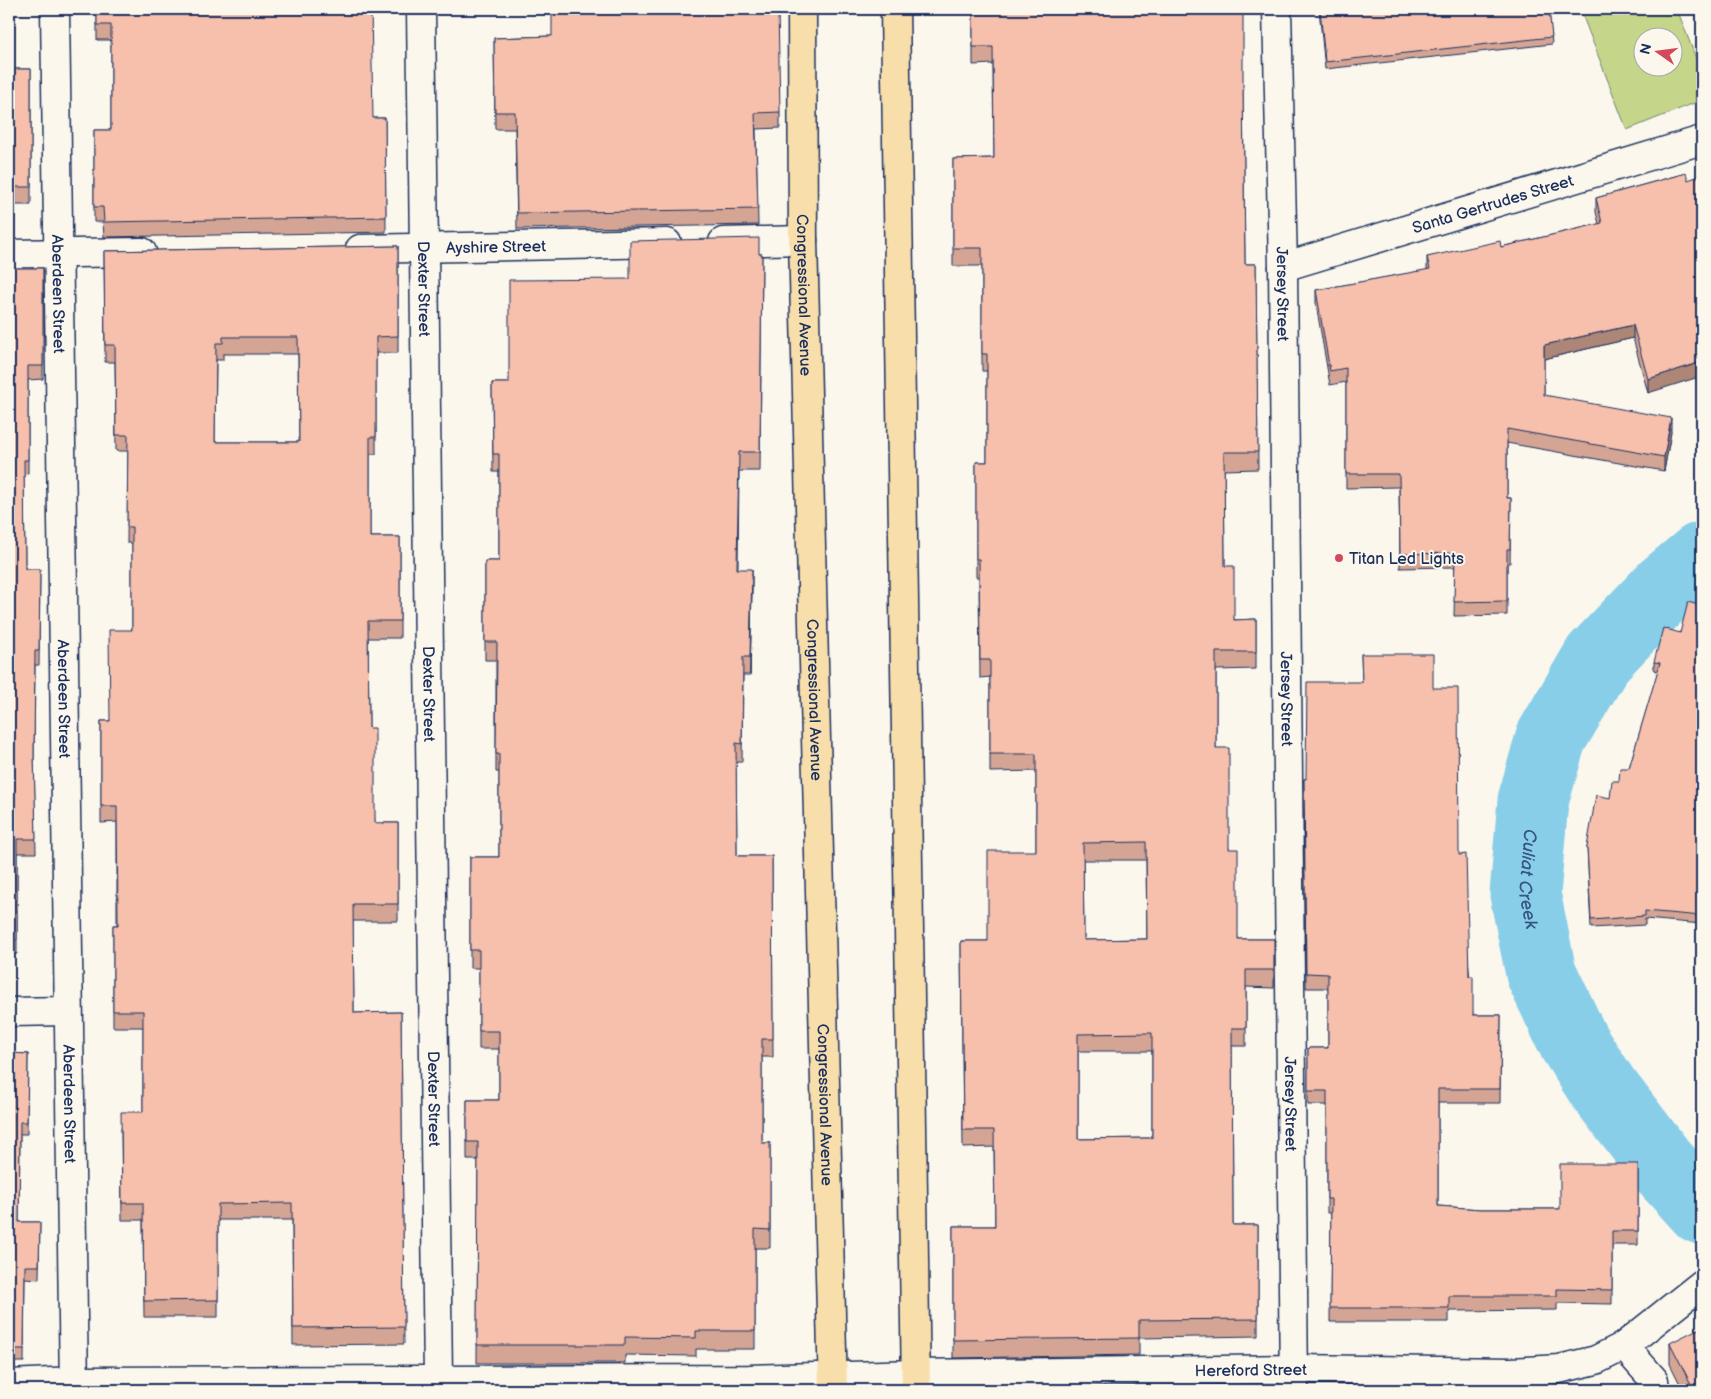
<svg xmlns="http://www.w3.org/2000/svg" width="1711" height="1399" font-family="'Balsamiq Sans',sans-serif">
  <rect width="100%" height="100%" fill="#fbf7ec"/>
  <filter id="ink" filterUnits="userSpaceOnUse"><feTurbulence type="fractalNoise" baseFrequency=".02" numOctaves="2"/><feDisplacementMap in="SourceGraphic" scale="10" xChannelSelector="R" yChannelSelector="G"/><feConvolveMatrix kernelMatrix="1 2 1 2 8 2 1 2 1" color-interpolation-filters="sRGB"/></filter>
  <g filter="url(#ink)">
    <!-- grass -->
    <path fill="#c5d58a" stroke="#708274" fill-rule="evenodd" d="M 1580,9 L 1677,9 L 1702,74 L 1702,100 L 1627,130 ZM 1644,38 L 1674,38 L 1674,68 L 1644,68 Z"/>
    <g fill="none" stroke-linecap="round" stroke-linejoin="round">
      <!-- river -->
      <path stroke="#88cee9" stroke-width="71" id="s1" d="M 1702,557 L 1665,588 L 1598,658 L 1551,738 L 1533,801 L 1525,894 L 1541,973 L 1574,1043 L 1603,1088 L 1661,1164 L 1702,1209"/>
      <!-- minor casing -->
      <g stroke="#1b2f5e" stroke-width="31">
        <g id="minor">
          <path id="s2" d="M 55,9 L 74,1390"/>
          <path id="s3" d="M 421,9 L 438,1379"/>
          <path id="s4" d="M 1277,9 L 1283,267 L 1294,1390"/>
          <path d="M 723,242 L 803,240"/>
          <path id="s5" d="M 360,249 L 667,243"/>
          <path d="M 9,254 L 142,252"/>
          <path id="s6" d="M 1283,267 L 1702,140"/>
          <path d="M 9,1012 L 68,1011"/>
          <path d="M 1624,1346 L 1654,1380 L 1655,1390"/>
          <path id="s7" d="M 9,1384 L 74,1381 L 749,1379 L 916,1374 L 1294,1369 L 1511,1372 L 1559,1369 L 1596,1360 L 1624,1346 L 1702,1284"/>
        </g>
      </g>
      <!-- major casing -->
      <g stroke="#1b2f5e" stroke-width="31">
        <g id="major">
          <path id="s8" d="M 802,9 L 803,240 L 833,1390"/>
          <path d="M 895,9 L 916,1390"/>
        </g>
      </g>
      <!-- minor -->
      <use href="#minor" stroke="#fbf7ec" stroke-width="28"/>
      <!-- major -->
      <use href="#major" stroke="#f8deab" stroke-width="28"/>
    </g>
    <!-- wall -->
    <path fill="#d4a594" stroke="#1b2f5e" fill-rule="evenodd" d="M 97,9 L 373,118 L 385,118 L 386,232 L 104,237 L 103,222 L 94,222 L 94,130 L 111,130 L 111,40 L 97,40 Z
      M 973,9 L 1243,90 L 1245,264 L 1256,264 L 1258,469 L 1224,470 L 1225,566 L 1234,620 L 1256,619 L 1256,669 L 1216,670 L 1216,748 L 1229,849 L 1238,939 L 1274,939 L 1274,988 L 1246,987 L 1246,1046 L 1232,1046 L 1233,1225 L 1258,1225 L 1258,1336 L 1139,1338 L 1139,1355 L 953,1358 L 953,1226 L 995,1226 L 994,1147 L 963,1148 L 961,941 L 988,941 L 1036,851 L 1036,771 L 990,772 L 990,677 L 980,678 L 979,577 L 976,577 L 976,462 L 987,462 L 987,371 L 982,371 L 982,266 L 953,266 L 953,159 L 994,158 L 993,64 L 973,65 ZM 1083,860 L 1146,860 L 1147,939 L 1084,940 ZM 1078,1051 L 1152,1051 L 1152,1138 L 1078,1139 Z
      M 1319,9 L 1549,9 L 1552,44 L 1325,69 Z
      M 552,36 L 780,112 L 780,128 L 756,129 L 758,225 L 517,229 L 515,129 L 495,129 L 494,38 Z
      M 9,69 L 31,69 L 31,205 L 9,205 Z
      M 1686,173 L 1648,393 L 1633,338 L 1544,359 L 1544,395 L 1671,432 L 1664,471 L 1507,443 L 1507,498 L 1511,498 L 1510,563 L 1507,563 L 1507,615 L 1454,616 L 1455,567 L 1400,568 L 1399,487 L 1346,488 L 1346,382 L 1330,385 L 1316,304 L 1316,290 L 1427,270 L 1427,257 L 1501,247 L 1599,224 L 1596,212 L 1596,198 Z
      M 398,246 L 398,353 L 376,353 L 376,454 L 370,454 L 370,537 L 400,537 L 400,638 L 368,638 L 369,728 L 375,823 L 398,823 L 398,921 L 353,921 L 354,1013 L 401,1012 L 404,1344 L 293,1345 L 292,1220 L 218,1220 L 218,1317 L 144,1317 L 143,1220 L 122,1220 L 121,1128 L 143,1112 L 143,1027 L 113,1027 L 113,925 L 117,925 L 117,822 L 101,823 L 101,721 L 110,721 L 132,630 L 132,543 L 127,543 L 128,451 L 116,451 L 115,362 L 105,362 L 104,251 ZM 223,354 L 298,354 L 299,442 L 215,442 L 216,360 L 223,360 Z
      M 759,254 L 762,254 L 760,471 L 739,471 L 738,569 L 752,588 L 750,675 L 743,675 L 742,762 L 736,762 L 737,856 L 772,856 L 773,1057 L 762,1057 L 762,1143 L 770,1143 L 770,1248 L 755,1248 L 755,1349 L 696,1349 L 696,1356 L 625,1355 L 625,1363 L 477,1363 L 478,1160 L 467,1160 L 467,1100 L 499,1100 L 499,1049 L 479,1049 L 479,968 L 470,968 L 470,857 L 499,857 L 499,772 L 496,772 L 496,660 L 485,660 L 485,561 L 499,561 L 499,472 L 493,472 L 492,383 L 509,383 L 630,279 Z
      M 9,268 L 43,268 L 43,379 L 28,380 L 28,473 L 24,474 L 25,569 L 40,569 L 39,665 L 35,665 L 34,760 L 36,853 L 17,853 L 17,954 L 9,954 Z
      M 1702,606 L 1702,924 L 1645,919 L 1645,925 L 1591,928 L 1587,847 L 1619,781 L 1629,768 L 1658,671 L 1654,670 L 1654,662 Z
      M 1361,654 L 1433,688 L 1459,855 L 1473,1015 L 1501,1015 L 1500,1103 L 1438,1103 L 1438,1206 L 1481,1209 L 1560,1209 L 1638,1164 L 1638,1245 L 1612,1245 L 1612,1304 L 1557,1303 L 1557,1310 L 1449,1311 L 1449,1322 L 1330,1322 L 1331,1213 L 1327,1213 L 1327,1105 L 1308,1105 L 1308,1048 L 1328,1048 L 1328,988 L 1306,988 L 1304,779 L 1306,779 L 1362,682 Z
      M 9,1053 L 28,1054 L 27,1134 L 20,1134 L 19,1222 L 40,1222 L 39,1279 L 25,1278 L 24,1362 L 9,1362 Z
      M 1670,1343 L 1702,1390 L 1683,1390 L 1670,1364 Z"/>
    <!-- shaded-wall -->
    <path fill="#ad8678" stroke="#1b2f5e" d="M 1633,325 L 1633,338 L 1544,359 L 1544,345 Z
      M 1702,362 L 1702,376 L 1648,393 L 1648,379 Z
      M 1671,418 L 1671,432 L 1664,471 L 1664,457 Z
      M 752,569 L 752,588 L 750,675 L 750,657 Z"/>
    <!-- building -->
    <path fill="#f7c0ac" stroke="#1b2f5e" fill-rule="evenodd" d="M 97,9 L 371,9 L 373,118 L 385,118 L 386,217 L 104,222 L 103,207 L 94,207 L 94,130 L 111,130 L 111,25 L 97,25 Z
      M 552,9 L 778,9 L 780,112 L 755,113 L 758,209 L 517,213 L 515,112 L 495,112 L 494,38 L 552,36 Z
      M 973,9 L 1243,9 L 1243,83 L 1245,264 L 1256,264 L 1258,452 L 1224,452 L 1225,566 L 1234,566 L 1234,620 L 1256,619 L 1256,652 L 1216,652 L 1216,748 L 1229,748 L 1229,849 L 1238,849 L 1238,939 L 1274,939 L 1274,970 L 1246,970 L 1246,1028 L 1232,1028 L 1233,1225 L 1258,1225 L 1258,1319 L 1139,1320 L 1139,1338 L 953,1340 L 953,1226 L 995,1226 L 994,1130 L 963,1130 L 961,941 L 988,941 L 988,851 L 1036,851 L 1036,754 L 990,754 L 990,660 L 980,660 L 979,559 L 976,559 L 976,462 L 987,462 L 987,354 L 982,354 L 982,248 L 953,248 L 953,159 L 994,158 L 993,47 L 973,47 ZM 1146,842 L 1147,939 L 1084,940 L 1083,843 ZM 1152,1033 L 1152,1138 L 1078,1139 L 1078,1034 Z
      M 1320,9 L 1549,9 L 1552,37 L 1325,62 Z
      M 9,69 L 31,69 L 31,187 L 9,187 Z
      M 1686,173 L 1688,180 L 1702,175 L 1702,362 L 1648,379 L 1633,325 L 1544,345 L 1544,395 L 1671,418 L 1664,457 L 1507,429 L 1507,498 L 1511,498 L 1510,549 L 1507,549 L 1507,601 L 1454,602 L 1455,553 L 1400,554 L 1399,474 L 1346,474 L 1346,368 L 1330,371 L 1316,290 L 1430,269 L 1427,257 L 1500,241 L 1501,247 L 1602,223 L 1596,198 Z
      M 759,238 L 759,254 L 762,254 L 760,452 L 739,452 L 737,569 L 752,569 L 750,657 L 743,657 L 742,744 L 736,743 L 737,856 L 772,856 L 773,1039 L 762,1039 L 762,1143 L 770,1143 L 770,1230 L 755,1229 L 755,1331 L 696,1331 L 696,1338 L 625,1337 L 625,1345 L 477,1345 L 478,1142 L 467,1142 L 467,1100 L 499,1100 L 499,1031 L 479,1031 L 479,950 L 470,950 L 470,857 L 499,857 L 499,754 L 496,754 L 497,642 L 485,642 L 485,561 L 499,561 L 499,454 L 493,454 L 492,383 L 509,383 L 509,280 L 630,279 L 630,241 Z
      M 398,246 L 398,336 L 376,337 L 376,437 L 370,437 L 370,537 L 400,537 L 400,621 L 368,621 L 369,728 L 375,728 L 375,823 L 398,823 L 398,904 L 353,904 L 354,1013 L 401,1012 L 404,1327 L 293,1328 L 292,1203 L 218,1204 L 218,1300 L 144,1301 L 143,1203 L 122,1203 L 121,1112 L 143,1112 L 143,1011 L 113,1011 L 113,925 L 118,925 L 117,806 L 101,806 L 101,721 L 110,721 L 109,630 L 132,630 L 132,527 L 127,527 L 128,435 L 116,435 L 115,345 L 105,345 L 104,251 ZM 223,337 L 298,337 L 299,442 L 215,442 L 216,343 L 223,343 Z
      M 9,268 L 43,268 L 43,366 L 28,366 L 28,460 L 24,460 L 25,569 L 40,569 L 39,651 L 35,651 L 34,755 L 36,839 L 17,839 L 17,940 L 9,940 Z
      M 1688,602 L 1702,606 L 1702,916 L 1645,911 L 1645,916 L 1591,920 L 1587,847 L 1596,795 L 1610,798 L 1612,781 L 1619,781 L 1620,768 L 1629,768 L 1660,663 L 1654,662 L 1663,628 L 1680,633 Z
      M 1361,654 L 1433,654 L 1433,688 L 1458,688 L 1459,855 L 1466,854 L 1469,976 L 1473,976 L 1473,1015 L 1501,1015 L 1500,1089 L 1438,1089 L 1438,1206 L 1481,1209 L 1560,1209 L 1560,1164 L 1638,1164 L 1638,1231 L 1612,1231 L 1612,1290 L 1557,1289 L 1557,1296 L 1449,1296 L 1449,1308 L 1330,1308 L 1331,1199 L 1327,1199 L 1327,1091 L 1308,1091 L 1308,1048 L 1328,1048 L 1328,974 L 1306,973 L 1304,779 L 1306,779 L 1307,682 L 1362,682 Z
      M 9,1053 L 28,1054 L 27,1122 L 20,1122 L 19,1222 L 40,1222 L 39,1266 L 25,1266 L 24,1349 L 9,1349 Z
      M 1702,1327 L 1702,1390 L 1694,1390 L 1670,1343 Z"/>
  </g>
  <!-- markers -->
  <circle fill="#d1495b" stroke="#fbf7ec" stroke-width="2" cx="1339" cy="558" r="5"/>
  <g text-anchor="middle" stroke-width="4" stroke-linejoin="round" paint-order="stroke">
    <!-- street labels -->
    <g font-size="16" fill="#1b2f5e" stroke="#fbf7ec">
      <text dy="6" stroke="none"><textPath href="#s6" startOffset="219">Santa Gertrudes Street</textPath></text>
      <text dy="6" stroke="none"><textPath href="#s5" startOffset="136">Ayshire Street</textPath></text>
      <text dy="6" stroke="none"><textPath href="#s3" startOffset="280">Dexter Street</textPath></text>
      <text dy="6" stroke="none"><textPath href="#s2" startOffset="285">Aberdeen Street</textPath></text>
      <text dy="6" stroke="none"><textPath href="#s8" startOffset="286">Congressional Avenue</textPath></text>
      <text dy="6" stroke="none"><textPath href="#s4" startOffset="285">Jersey Street</textPath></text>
      <text dy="6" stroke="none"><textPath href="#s3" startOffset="685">Dexter Street</textPath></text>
      <text dy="6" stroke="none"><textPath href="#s4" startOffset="690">Jersey Street</textPath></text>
      <text dy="6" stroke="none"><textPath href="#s2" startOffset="690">Aberdeen Street</textPath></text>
      <text dy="6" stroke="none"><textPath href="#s8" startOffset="691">Congressional Avenue</textPath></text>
      <text dy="6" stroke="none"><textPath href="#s3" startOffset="1090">Dexter Street</textPath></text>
      <text dy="6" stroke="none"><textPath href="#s8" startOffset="1096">Congressional Avenue</textPath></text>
      <text dy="6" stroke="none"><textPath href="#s4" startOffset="1095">Jersey Street</textPath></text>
      <text dy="6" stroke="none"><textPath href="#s2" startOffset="1095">Aberdeen Street</textPath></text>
      <text dy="6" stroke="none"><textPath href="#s7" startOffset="1242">Hereford Street</textPath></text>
    </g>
    <!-- poi labels -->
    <g font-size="16" fill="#1b2f5e" stroke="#fbf7ec" text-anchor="start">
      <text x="1349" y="564">Titan Led Lights</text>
    </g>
    <!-- water labels -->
    <g font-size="18" font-style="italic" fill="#365781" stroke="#fbf7ec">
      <text dy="6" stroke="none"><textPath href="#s1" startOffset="382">Culiat Creek</textPath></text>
    </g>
  </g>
  <!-- margin -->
  <rect width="1711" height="1399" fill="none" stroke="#fbf7ec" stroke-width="30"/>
  <rect x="15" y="15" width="1681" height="1369" fill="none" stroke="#1b2f5e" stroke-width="2" filter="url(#ink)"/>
  <!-- north arrow -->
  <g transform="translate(1658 52) rotate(284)"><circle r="24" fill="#fbf7ec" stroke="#a1a7b3"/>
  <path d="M0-4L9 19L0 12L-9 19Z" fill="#d1495b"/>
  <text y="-8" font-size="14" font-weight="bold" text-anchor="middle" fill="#1b2f5e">N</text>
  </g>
</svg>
